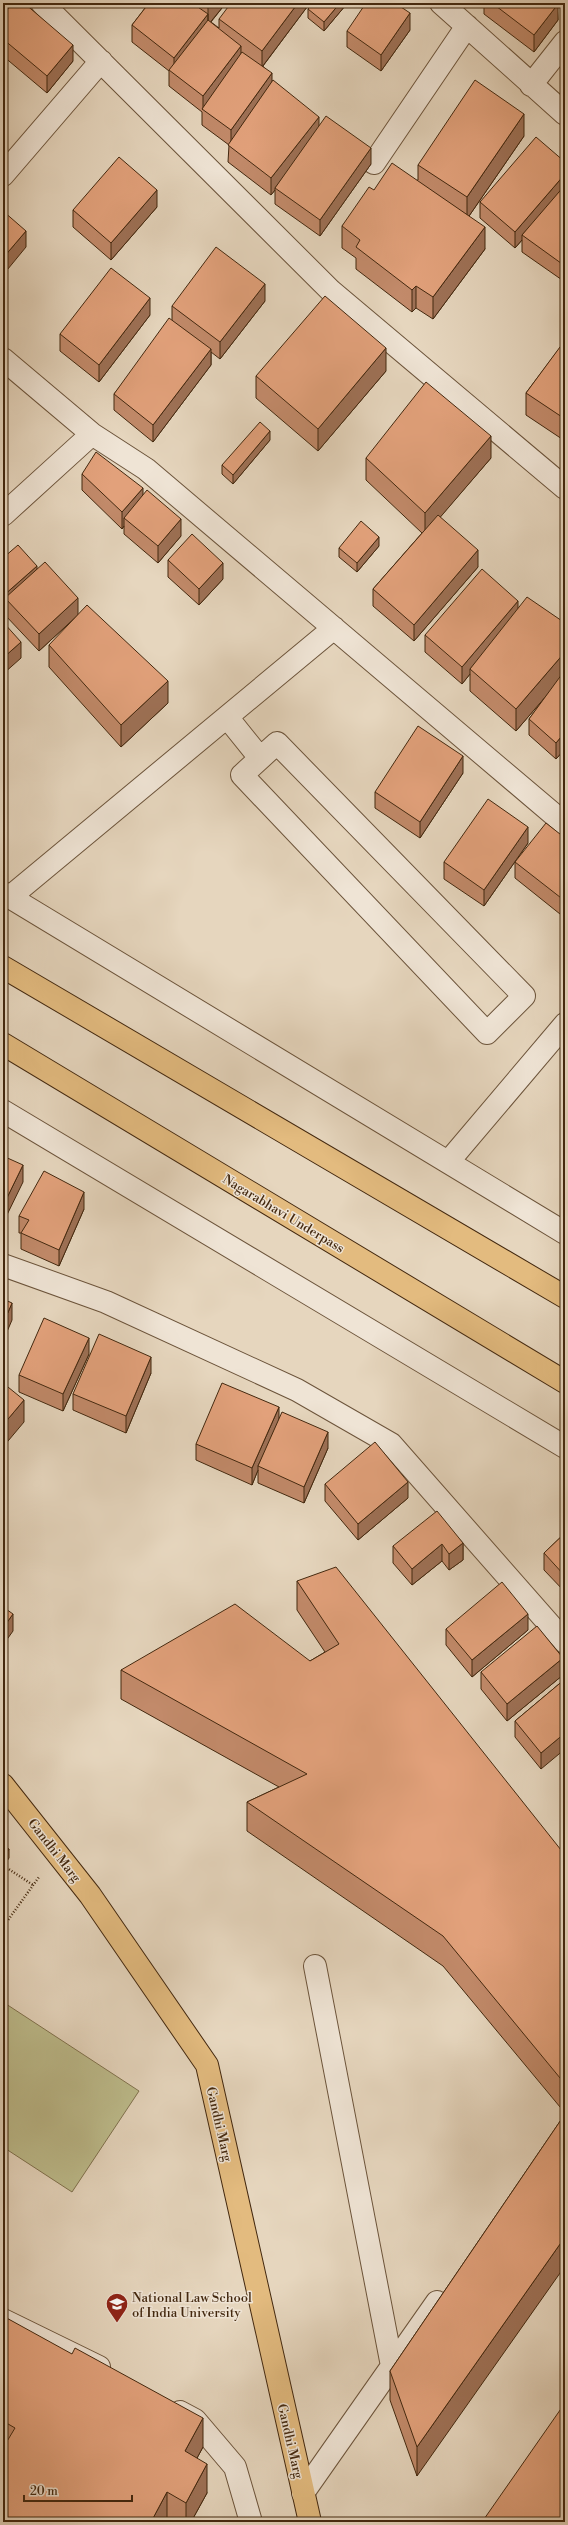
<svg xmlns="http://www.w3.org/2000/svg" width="568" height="2525" font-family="'Libre Bodoni',serif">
  <rect width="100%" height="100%" fill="#e6d6be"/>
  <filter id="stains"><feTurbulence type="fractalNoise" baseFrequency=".005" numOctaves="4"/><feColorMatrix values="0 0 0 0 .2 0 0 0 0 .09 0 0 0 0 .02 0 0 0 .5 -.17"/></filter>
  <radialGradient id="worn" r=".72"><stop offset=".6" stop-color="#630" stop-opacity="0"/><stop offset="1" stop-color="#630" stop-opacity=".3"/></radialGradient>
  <!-- green -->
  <path fill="#bdbc8c" stroke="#80724e" d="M 3,2002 L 139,2091 L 72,2192 L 3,2147 Z"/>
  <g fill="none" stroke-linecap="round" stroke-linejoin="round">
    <!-- minor casing -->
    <g stroke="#6c543b" stroke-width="24">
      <path id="minor" d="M 42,3 L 331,291 L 565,488
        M 441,3 L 565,114
        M 531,85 L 565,42
        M 374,163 L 467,26
        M 3,175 L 101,61
        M 3,359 L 92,434 L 146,469 L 565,824
        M 3,515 L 92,434
        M 227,717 L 260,758
        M 277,743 L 524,996 L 487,1033 L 242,775 Z
        M 3,893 L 565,1233
        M 10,897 L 334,628
        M 3,1111 L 565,1447
        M 449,1161 L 565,1024
        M 3,1265 L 106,1302 L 297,1390 L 391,1444 L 565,1642
        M 315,1966 L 392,2366
        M 3,2320 L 99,2367
        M 180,2412 L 195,2420 L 235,2467 L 251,2522
        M 303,2493 L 437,2302"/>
    </g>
    <!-- major casing -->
    <g stroke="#43280f" stroke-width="24">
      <path id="major" d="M 3,1785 L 90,1895 L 207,2065 L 310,2522"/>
    </g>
    <!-- highway casing -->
    <g stroke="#43280f" stroke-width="24">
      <path id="highway" d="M 3,967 L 565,1297
        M 3,1044 L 565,1382"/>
    </g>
    <!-- path -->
    <path stroke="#43280f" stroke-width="2.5" stroke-dasharray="1 2" stroke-linecap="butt" d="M 4,1866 L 33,1885
      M 3,1927 L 39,1877"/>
    <!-- minor -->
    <use href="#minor" stroke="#efe4d5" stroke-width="22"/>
    <!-- major -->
    <use href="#major" stroke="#e3bb7f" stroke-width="22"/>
    <!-- highway -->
    <use href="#highway" stroke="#e3bb7f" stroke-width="22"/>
  </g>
  <!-- wall -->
  <path fill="#c28a6a" stroke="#43280f" d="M 149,3 L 226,3 L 211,22 L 219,28 L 219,19 L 310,3 L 263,66 L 272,81 L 319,126 L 371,164 L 320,236 L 275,204 L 275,190 L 271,195 L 228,162 L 229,145 L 202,125 L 202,112 L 169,86 L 169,71 L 132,42 L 132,25 Z
    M 345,3 L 345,6 L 324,31 L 308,18 L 308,9 Z
    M 484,3 L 557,3 L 558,20 L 534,52 L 484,14 Z
    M 3,14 L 73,61 L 47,93 L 3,56 Z
    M 410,30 L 381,71 L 347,47 L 347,31 Z
    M 565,66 L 565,90 L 561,87 L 561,71 Z
    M 524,136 L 469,216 L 485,249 L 433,319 L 416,308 L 412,312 L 356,269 L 356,258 L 342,248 L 342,226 L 374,190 L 418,180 L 418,165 Z
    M 565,162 L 565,282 L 522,252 L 522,240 L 515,248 L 480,218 L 480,202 Z
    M 157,207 L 111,260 L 73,227 L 73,210 Z
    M 265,301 L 220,359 L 211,352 L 211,365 L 153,442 L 114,410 L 114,394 L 172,321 L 172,306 Z
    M 150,315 L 99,382 L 60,351 L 60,334 Z
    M 565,341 L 565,441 L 526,415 L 526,393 Z
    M 386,371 L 318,451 L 256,398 L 256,376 Z
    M 270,440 L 233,484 L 222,474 L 222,465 Z
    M 366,458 L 491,458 L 440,517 L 478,567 L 414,641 L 373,606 L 373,589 L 422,533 L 366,480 Z
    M 82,474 L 143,495 L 181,536 L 158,563 L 124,534 L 124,526 L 122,529 L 82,490 Z
    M 379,546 L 357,572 L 339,557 L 339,548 Z
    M 3,558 L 37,570 L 78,615 L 39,651 L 5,615 Z
    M 168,560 L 223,579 L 199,605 L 168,577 Z
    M 518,608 L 565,623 L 565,749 L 556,759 L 529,735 L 529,719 L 546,696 L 516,731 L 470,691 L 470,674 L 462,684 L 425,652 L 425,635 Z
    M 49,645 L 168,703 L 121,747 L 49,667 Z
    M 463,773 L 420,838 L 375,808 L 375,792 Z
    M 565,838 L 565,918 L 515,878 L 515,862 Z
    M 528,843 L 484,906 L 444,879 L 444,862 Z
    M 84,1209 L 59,1266 L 21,1249 L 21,1233 L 19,1233 L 19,1216 Z
    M 89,1354 L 63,1411 L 19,1392 L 19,1375 Z
    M 151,1373 L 126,1433 L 73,1410 L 73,1394 Z
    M 279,1420 L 328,1448 L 304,1503 L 258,1483 L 258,1470 L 252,1485 L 196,1460 L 196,1444 Z
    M 325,1484 L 408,1498 L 358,1540 L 325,1501 Z
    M 565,1533 L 565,1592 L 544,1570 L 544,1553 Z
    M 463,1543 L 463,1560 L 449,1570 L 442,1561 L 412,1585 L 393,1563 L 393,1546 Z
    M 297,1581 L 565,1855 L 565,2113 L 443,1966 L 247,1831 L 247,1802 L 279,1787 L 121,1699 L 121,1670 L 310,1661 L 325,1652 L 297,1610 Z
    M 446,1629 L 528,1630 L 472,1677 L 446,1645 Z
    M 481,1672 L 563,1675 L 507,1721 L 481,1689 Z
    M 565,1679 L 541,1769 L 515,1737 L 515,1721 Z
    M 565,2114 L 417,2476 L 390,2400 L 390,2371 Z
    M 3,2316 L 203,2447 L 197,2458 L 207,2493 L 191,2522 L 168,2522 L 167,2521 L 167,2522 L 3,2522 Z"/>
  <!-- shaded-wall -->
  <path fill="#9e7156" stroke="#43280f" d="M 3,3 L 7,3 L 3,8 Z
    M 212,3 L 226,3 L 208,25 L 208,8 Z
    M 298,3 L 310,3 L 262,67 L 262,51 Z
    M 340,3 L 345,3 L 345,6 L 324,31 L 324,22 Z
    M 558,4 L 558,20 L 534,52 L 534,35 Z
    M 410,13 L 410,30 L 381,71 L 381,55 Z
    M 208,14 L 208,31 L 174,73 L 174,58 Z
    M 73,45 L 73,61 L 47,93 L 47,76 Z
    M 241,46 L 241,62 L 203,110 L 203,96 Z
    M 272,73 L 272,89 L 231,147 L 231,130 Z
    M 524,114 L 524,136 L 467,219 L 467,197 Z
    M 319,117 L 319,133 L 275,188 L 275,190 L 271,195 L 271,178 Z
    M 371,148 L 371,164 L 320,236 L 320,220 Z
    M 565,174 L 565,190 L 522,235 L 522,240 L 515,248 L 515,232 Z
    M 157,190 L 157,207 L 111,260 L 111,243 Z
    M 485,227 L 485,249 L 433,319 L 433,297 Z
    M 26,231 L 26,247 L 3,275 L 3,258 Z
    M 265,284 L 265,301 L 220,359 L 220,342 Z
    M 416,286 L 416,308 L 412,312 L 412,290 Z
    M 150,298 L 150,315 L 99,382 L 99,365 Z
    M 386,348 L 386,371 L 318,451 L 318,429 Z
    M 211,349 L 211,365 L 153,442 L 153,425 Z
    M 270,431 L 270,440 L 233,484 L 233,475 Z
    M 491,436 L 491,458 L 425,535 L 425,513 Z
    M 143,488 L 143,504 L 124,518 L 124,526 L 122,529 L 122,512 Z
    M 181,519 L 181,536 L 158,563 L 158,546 Z
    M 379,537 L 379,546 L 357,572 L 357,563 Z
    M 478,550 L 478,567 L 414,641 L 414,625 Z
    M 223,563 L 223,579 L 199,605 L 199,589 Z
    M 37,566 L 37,575 L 5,598 L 5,603 L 3,605 L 3,596 Z
    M 78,598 L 78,615 L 39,651 L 39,634 Z
    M 518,601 L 518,618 L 470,669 L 470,674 L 462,684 L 462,667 Z
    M 21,642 L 21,658 L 3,674 L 3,658 Z
    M 565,652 L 565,674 L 516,731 L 516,709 Z
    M 168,681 L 168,703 L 121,747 L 121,725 Z
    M 565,732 L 565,749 L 556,759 L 556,743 Z
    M 463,756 L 463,773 L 420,838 L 420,822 Z
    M 528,827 L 528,843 L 484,906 L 484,890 Z
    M 23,1165 L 23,1182 L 3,1223 L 3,1206 Z
    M 84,1192 L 84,1209 L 59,1266 L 59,1250 Z
    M 12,1303 L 12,1320 L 3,1341 L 3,1324 Z
    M 89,1338 L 89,1354 L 63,1411 L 63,1394 Z
    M 151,1357 L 151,1373 L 126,1433 L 126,1416 Z
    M 24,1400 L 24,1422 L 3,1447 L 3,1425 Z
    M 279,1407 L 279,1424 L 258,1466 L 258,1470 L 252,1485 L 252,1468 Z
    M 328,1432 L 328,1448 L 304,1503 L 304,1487 Z
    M 408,1482 L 408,1498 L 358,1540 L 358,1524 Z
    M 463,1543 L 463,1560 L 449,1570 L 449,1554 Z
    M 442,1544 L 442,1561 L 412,1585 L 412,1569 Z
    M 13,1614 L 13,1631 L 3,1645 L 3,1628 Z
    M 528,1614 L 528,1630 L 472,1677 L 472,1660 Z
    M 563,1658 L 563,1675 L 507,1721 L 507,1704 Z
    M 565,1733 L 565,1749 L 541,1769 L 541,1753 Z
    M 9,1849 L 9,1858 L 3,1867 L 3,1858 Z
    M 565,2237 L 565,2266 L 417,2476 L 417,2447 Z
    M 203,2418 L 203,2447 L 185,2480 L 185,2451 Z
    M 207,2464 L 207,2493 L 191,2522 L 186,2522 L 186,2503 Z
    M 167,2492 L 167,2522 L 151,2522 Z"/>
  <!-- building -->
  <path fill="#e2a17b" stroke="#43280f" d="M 13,3 L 24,3 L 73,45 L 47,76 L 3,39 L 3,14 Z
    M 149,3 L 192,3 L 208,14 L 174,58 L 132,25 Z
    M 202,3 L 212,3 L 208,8 Z
    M 231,3 L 298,3 L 262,51 L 219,19 Z
    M 314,3 L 340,3 L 324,22 L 308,9 Z
    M 366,3 L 395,3 L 410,13 L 381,55 L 347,31 Z
    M 492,3 L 557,3 L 558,4 L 534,35 Z
    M 208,20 L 241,46 L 203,96 L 169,70 Z
    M 242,52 L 272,73 L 231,130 L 202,109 Z
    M 565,66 L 565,74 L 561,71 Z
    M 273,80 L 319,117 L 271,178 L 228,145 Z
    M 475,80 L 524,114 L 467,197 L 418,165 Z
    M 326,116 L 371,148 L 320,220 L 275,188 Z
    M 536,137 L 565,162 L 565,174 L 515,232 L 480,202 Z
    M 119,157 L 157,190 L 111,243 L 73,210 Z
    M 392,163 L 485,227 L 433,297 L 416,286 L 412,290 L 356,247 L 360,240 L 342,226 L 369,187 L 374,190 Z
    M 565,185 L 565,266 L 522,235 Z
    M 3,211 L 26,231 L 3,258 Z
    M 216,247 L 265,284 L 220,342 L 172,306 Z
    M 111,268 L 150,298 L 99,365 L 60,334 Z
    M 325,296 L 386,348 L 318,429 L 256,376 Z
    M 169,318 L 211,349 L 153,425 L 114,394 Z
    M 565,341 L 565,419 L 526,393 L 560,347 Z
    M 426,382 L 491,436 L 425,513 L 366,458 Z
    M 260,422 L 270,431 L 233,475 L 222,465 Z
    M 96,452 L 143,488 L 122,512 L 82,474 Z
    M 147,490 L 181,519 L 158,546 L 124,518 Z
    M 438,515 L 478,550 L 414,625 L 373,589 Z
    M 361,521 L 379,537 L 357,563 L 339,548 Z
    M 192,534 L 223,563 L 199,589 L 168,560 Z
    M 18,545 L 37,566 L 3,596 L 3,558 Z
    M 45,562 L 78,598 L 39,634 L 5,598 Z
    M 482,569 L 518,601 L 462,667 L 425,635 Z
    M 527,597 L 565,623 L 565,652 L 516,709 L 470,669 Z
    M 87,605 L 168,681 L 121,725 L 49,645 Z
    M 3,622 L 21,642 L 3,658 Z
    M 565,670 L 565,732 L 556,743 L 529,719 Z
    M 418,726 L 463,756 L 420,822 L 375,792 Z
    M 488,799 L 528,827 L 484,890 L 444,862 Z
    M 546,823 L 565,838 L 565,901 L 515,862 Z
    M 3,1156 L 23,1165 L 3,1206 Z
    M 44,1171 L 84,1192 L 59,1250 L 21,1233 L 29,1220 L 19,1216 Z
    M 3,1299 L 12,1303 L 3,1324 Z
    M 44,1318 L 89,1338 L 63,1394 L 19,1375 Z
    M 99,1334 L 151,1357 L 126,1416 L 73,1394 Z
    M 3,1383 L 24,1400 L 3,1425 Z
    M 222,1383 L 279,1407 L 252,1468 L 196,1444 Z
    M 282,1412 L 328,1432 L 304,1487 L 258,1466 Z
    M 375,1442 L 408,1482 L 358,1524 L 325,1484 Z
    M 437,1511 L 463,1543 L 449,1554 L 442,1544 L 412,1569 L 393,1546 Z
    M 565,1533 L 565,1576 L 544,1553 Z
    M 336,1567 L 565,1855 L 565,2084 L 443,1936 L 247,1802 L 307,1774 L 121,1670 L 235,1604 L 310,1661 L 339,1644 L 297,1581 Z
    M 502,1582 L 528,1614 L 472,1660 L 446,1629 Z
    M 3,1607 L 13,1614 L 3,1628 Z
    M 537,1626 L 563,1658 L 507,1704 L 481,1672 Z
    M 565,1679 L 565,1733 L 541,1753 L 515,1721 Z
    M 3,1845 L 9,1849 L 3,1858 Z
    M 565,2114 L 565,2237 L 417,2447 L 390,2371 Z
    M 3,2316 L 72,2354 L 75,2348 L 203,2418 L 185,2451 L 207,2464 L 186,2503 L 167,2492 L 151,2522 L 3,2522 L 3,2448 L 15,2428 L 3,2421 Z
    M 565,2403 L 565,2522 L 482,2522 Z"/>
  <!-- icons -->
  <defs>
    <g id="university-pin" transform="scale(1.15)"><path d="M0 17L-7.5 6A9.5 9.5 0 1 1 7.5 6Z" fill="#8f2418" stroke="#efe4d5"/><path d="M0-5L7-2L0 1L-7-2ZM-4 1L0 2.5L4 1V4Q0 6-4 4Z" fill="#fff"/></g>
  </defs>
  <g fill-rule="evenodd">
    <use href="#university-pin" x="117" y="2304"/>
  </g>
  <g text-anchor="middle" stroke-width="3" stroke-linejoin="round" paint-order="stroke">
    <!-- street labels -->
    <g font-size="13" fill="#43280f" stroke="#efe4d5">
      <text transform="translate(284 1213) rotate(31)" y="5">Nagarabhavi Underpass</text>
      <text transform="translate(55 1850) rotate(52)" y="5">Gandhi Marg</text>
      <text transform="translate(220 2124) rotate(77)" y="5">Gandhi Marg</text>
      <text transform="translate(291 2441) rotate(77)" y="5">Gandhi Marg</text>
    </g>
    <!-- poi labels -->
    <g font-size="13" fill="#43280f" stroke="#efe4d5" text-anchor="start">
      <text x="132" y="2302">National Law School<tspan x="132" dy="15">of India University</tspan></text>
    </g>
  </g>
  <!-- margin -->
  <rect width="568" height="2525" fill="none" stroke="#e6d6be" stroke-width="16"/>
  <rect x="4" y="4" width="560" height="2517" fill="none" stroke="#43280f" stroke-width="2"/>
  <rect x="8" y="8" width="552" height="2509" fill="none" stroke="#43280f"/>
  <!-- scale -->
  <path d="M24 2495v6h108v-6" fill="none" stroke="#43280f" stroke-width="2"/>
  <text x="30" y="2495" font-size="12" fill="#43280f" stroke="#efe4d5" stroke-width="3" paint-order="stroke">20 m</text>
  <rect width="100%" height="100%" filter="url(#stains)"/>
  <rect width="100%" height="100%" fill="url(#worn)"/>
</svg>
